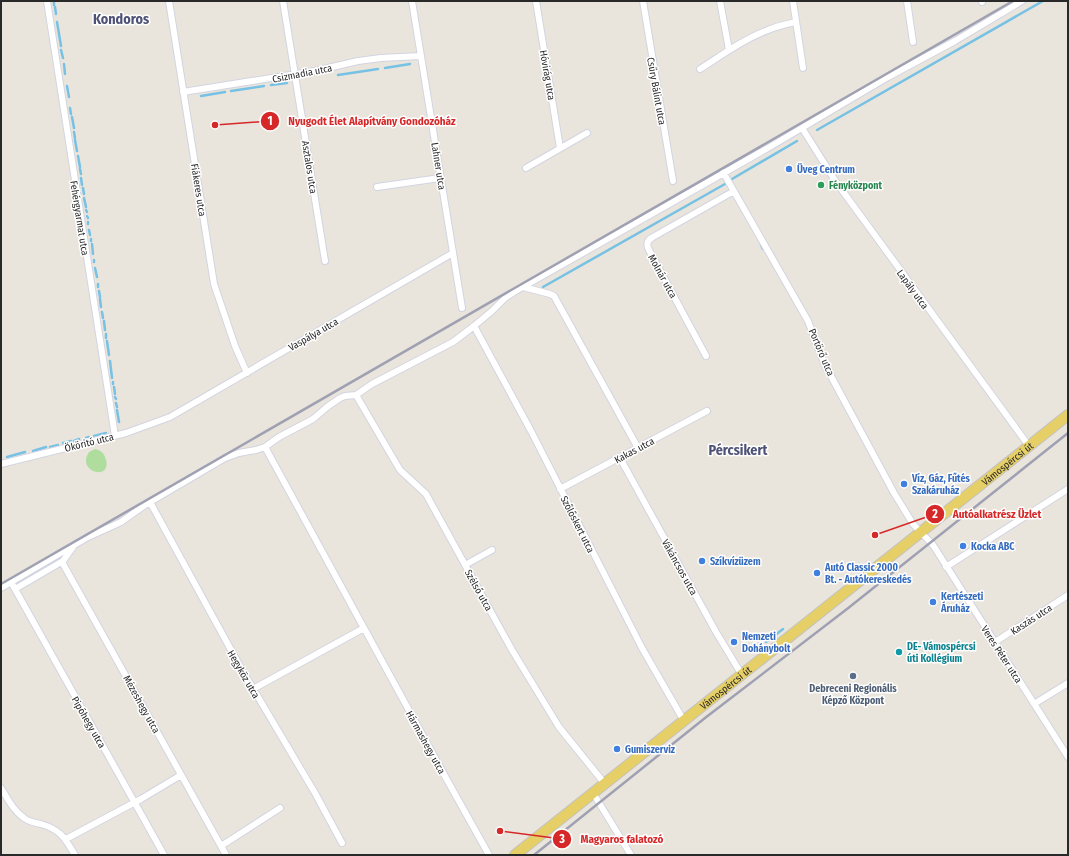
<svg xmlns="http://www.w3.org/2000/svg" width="1069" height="856" font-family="'Fira Sans Condensed',sans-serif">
  <rect width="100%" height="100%" fill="#eae5dc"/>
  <!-- green -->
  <path fill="#afdd9d" d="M 95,449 C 100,450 103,452 105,457 C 115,482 75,473 89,452 Z"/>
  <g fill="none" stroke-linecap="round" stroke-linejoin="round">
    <!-- stream -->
    <path stroke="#77c1e5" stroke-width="2.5" d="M 54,1 L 54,5
      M 55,7 L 56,14
      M 57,22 L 61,46
      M 61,50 L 63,58
      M 64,64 L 65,74
      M 385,68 L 410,64
      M 338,75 L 378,69
      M 271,85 L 287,83
      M 67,86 L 69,97
      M 231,91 L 264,86
      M 201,96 L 225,92
      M 70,108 L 71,114
      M 72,117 L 74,128
      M 817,130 L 1043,1
      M 74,132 L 75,138
      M 75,140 L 77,151
      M 78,156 L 80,167
      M 80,169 L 81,174
      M 81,178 L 82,185
      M 732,179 L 797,141
      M 83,188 L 84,194
      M 84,198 L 86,207
      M 86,210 L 87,212
      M 87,216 L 88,218
      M 88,222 L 88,224
      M 89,230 L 90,235
      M 91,239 L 91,241
      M 92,244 L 93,254
      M 761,245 L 763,249
      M 94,260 L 94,262
      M 95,268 L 97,277
      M 98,284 L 98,287
      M 543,287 L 725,184
      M 99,291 L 100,297
      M 100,299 L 101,307
      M 102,312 L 103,318
      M 104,321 L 105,330
      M 106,334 L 106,338
      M 107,341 L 109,355
      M 110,361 L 112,378
      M 113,382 L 113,384
      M 114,387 L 115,394
      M 115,397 L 116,399
      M 116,403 L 117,407
      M 117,410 L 119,422
      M 94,436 L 106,433
      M 86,438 L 89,437
      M 74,441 L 79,439
      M 63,443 L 71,441
      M 50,447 L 58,445
      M 33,451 L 46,447
      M 7,457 L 25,452
      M 766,642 L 783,629"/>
    <!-- minor casing -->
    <g stroke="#d2d4e1" stroke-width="8">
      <path id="minor" d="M 47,1 L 115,436
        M 169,1 L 214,284 L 235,346 L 247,373
        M 283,1 L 325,261
        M 412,1 L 462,308
        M 536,1 L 560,148
        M 643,1 L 673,181
        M 720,1 L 729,50
        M 793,1 L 803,68
        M 907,1 L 913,42
        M 982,1 L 982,2
        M 700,69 C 722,55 744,39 768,30 C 777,26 787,24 796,22
        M 183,92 L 315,71 L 358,61 L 381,58 L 420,56
        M 802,128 L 836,182 L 1029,446
        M 526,168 L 587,133
        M 723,172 L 808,321 L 825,365 L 894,493 L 913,524 L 933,545 L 1068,757
        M 377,187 L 440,178
        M 523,287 L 550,294 L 554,296 L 638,448
        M 474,326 L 531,431 L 642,648 L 684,721
        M 706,356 L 649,250 C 646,245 647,240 653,237 L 734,191
        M 356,395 L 400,470 L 426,494 L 512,650 L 559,727 L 605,784
        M 265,447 L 446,778 L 489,855
        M 620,458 L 716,632 L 742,675
        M 1,464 L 126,433 L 170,417 L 453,253
        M 560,489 L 707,411
        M 150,502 L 242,670 L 315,793 L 342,843
        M 62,562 L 226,855
        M 465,565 L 492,550
        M 946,567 L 1068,489
        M 11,582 L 164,855
        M 1,588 L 88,537 L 121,522 L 145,505 L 225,458 L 239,453 L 256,450 L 265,447 L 279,437 L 313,419 L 327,407 L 340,398 L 345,396 L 356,395 L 372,384 L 453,342 L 474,326 L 492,311 L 505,298 L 514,292 L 768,148 L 888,77 L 955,41 L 1022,1
        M 15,589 L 63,561 L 73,547
        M 995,642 L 1068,595
        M 253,689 L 364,628
        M 1034,704 L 1068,683
        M 1,788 C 8,799 13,810 24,818 C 29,822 35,823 41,824 C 61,830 65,838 75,855
        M 593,793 L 631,855
        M 66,839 L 141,799 L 181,775
        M 221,846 L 280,808"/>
    </g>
    <!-- primary casing -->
    <g stroke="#c3c3c3" stroke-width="12">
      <g id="primary">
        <path id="s1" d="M 515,855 L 1068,415"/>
      </g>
    </g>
    <!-- minor -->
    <use href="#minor" stroke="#fff" stroke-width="6"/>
    <!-- primary -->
    <use href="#primary" stroke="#e5cf66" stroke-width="10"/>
    <!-- rail -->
    <path stroke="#9fa1b2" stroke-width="2.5" d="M 1,584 L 1013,1
      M 534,855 L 705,718 L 847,609 L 1068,433"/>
  </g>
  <!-- markers -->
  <g fill="#3f7fe0" stroke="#fff" stroke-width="1.5">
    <circle cx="789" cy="169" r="4"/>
    <circle cx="904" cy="484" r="4"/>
    <circle cx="963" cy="546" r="4"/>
    <circle cx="702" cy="561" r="4"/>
    <circle cx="817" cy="573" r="4"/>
    <circle cx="933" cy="602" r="4"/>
    <circle cx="734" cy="642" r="4"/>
    <circle cx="617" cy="749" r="4"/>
  </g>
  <circle fill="#2e9e5b" stroke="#fff" stroke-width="1.5" cx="821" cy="185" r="4"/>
  <circle fill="#0f9aa8" stroke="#fff" stroke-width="1.5" cx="899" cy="652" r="4"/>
  <circle fill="#5c6f8a" stroke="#fff" stroke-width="1.5" cx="853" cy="676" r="4"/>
  <g text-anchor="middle" stroke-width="3" stroke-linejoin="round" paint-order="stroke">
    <!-- street labels -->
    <g font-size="10" fill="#292929" stroke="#fff">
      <text transform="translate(302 73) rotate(-11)" y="4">Csizmadia utca</text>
      <text transform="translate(548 75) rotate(80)" y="4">Hóvirág utca</text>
      <text transform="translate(657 91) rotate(80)" y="4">Csűry Bálint utca</text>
      <text transform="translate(439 166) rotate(81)" y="4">Lahner utca</text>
      <text transform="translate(310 167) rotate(81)" y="4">Asztalos utca</text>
      <text transform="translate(199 190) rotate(81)" y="4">Fiákeres utca</text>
      <text transform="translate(80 218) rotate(81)" y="4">Fehérgyarmat utca</text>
      <text transform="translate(663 276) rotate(61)" y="4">Molnár utca</text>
      <text transform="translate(913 289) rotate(54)" y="4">Lapály utca</text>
      <text transform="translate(313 334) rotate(-30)" y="4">Vaspálya utca</text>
      <text transform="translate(822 352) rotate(67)" y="4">Portörő utca</text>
      <text transform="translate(89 442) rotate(-14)" y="4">Ököritó utca</text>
      <text transform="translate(634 450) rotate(-28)" y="4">Kakas utca</text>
      <text dy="4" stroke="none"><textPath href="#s1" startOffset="629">Vámospércsi út</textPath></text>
      <text transform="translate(578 524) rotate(63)" y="4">Szőlőskert utca</text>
      <text transform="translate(680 567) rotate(61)" y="4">Vákáncsos utca</text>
      <text transform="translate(479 590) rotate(61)" y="4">Szélső utca</text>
      <text transform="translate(1031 619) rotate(-33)" y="4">Kaszás utca</text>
      <text transform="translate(1002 654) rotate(57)" y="4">Veres Péter utca</text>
      <text transform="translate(244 674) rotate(60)" y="4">Hegyköz utca</text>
      <text dy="4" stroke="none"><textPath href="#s1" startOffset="269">Vámospércsi út</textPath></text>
      <text transform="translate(142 704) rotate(61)" y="4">Mézeshegy utca</text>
      <text transform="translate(89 722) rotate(60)" y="4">Pipóhegy utca</text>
      <text transform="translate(426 742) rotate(61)" y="4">Hármashegy utca</text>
    </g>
    <!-- shop labels -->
    <g font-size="10" font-weight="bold" fill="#366cbe" stroke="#fff" text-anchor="start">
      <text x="797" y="173">Üveg Centrum</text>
      <text x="912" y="482">Víz, Gáz, Fűtés<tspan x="912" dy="12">Szakáruház</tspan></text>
      <text x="971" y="550">Kocka ABC</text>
      <text x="710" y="565">Szíkvízüzem</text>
      <text x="825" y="571">Autó Classic 2000<tspan x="825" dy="12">Bt. - Autókereskedés</tspan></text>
      <text x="941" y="600">Kertészeti<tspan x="941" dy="12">Áruház</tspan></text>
      <text x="742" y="640">Nemzeti<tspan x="742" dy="12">Dohánybolt</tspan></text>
      <text x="625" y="753">Gumiszerviz</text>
    </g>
    <!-- leisure labels -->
    <g font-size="10" font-weight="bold" fill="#27864d" stroke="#fff" text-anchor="start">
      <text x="829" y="189">Fényközpont</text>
    </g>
    <!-- culture labels -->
    <g font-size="10" font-weight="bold" fill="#0d838f" stroke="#fff" text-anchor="start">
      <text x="907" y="650">DE- Vámospércsi<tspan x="907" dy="12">úti Kollégium</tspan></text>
    </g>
    <!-- service labels -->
    <g font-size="10" font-weight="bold" fill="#4e5e75" stroke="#fff">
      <text x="853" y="692">Debreceni Regionális<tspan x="853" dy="12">Képző Központ</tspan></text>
    </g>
    <!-- district labels -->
    <g font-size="14" font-weight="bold" fill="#4d5276" stroke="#fff">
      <text x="121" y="24">Kondoros</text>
      <text x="738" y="455">Pércsikert</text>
    </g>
  </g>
  <!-- callouts -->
  <path fill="none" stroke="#d62828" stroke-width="1.5" d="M215 125L270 121M875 535L935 514M500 831L562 839"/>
  <g fill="#d62828" stroke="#fff" stroke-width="1.5">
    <circle cx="215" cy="125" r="4"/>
    <circle cx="875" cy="535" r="4"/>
    <circle cx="500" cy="831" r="4"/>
    <circle cx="270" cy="121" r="10"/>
    <circle cx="935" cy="514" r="10"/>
    <circle cx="562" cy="839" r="10"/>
  </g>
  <g font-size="12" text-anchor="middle" font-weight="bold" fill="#fff">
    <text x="270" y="125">1</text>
    <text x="935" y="518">2</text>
    <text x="562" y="843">3</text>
  </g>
  <g font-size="11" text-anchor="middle" font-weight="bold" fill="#d62828" stroke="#fff" stroke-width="3" stroke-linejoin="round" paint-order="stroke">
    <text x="372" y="125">Nyugodt Élet Alapítvány Gondozóház</text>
    <text x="997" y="518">Autóalkatrész Üzlet</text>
    <text x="622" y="843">Magyaros falatozó</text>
  </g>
  <!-- border -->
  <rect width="1069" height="856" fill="none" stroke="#292929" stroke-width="4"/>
</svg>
